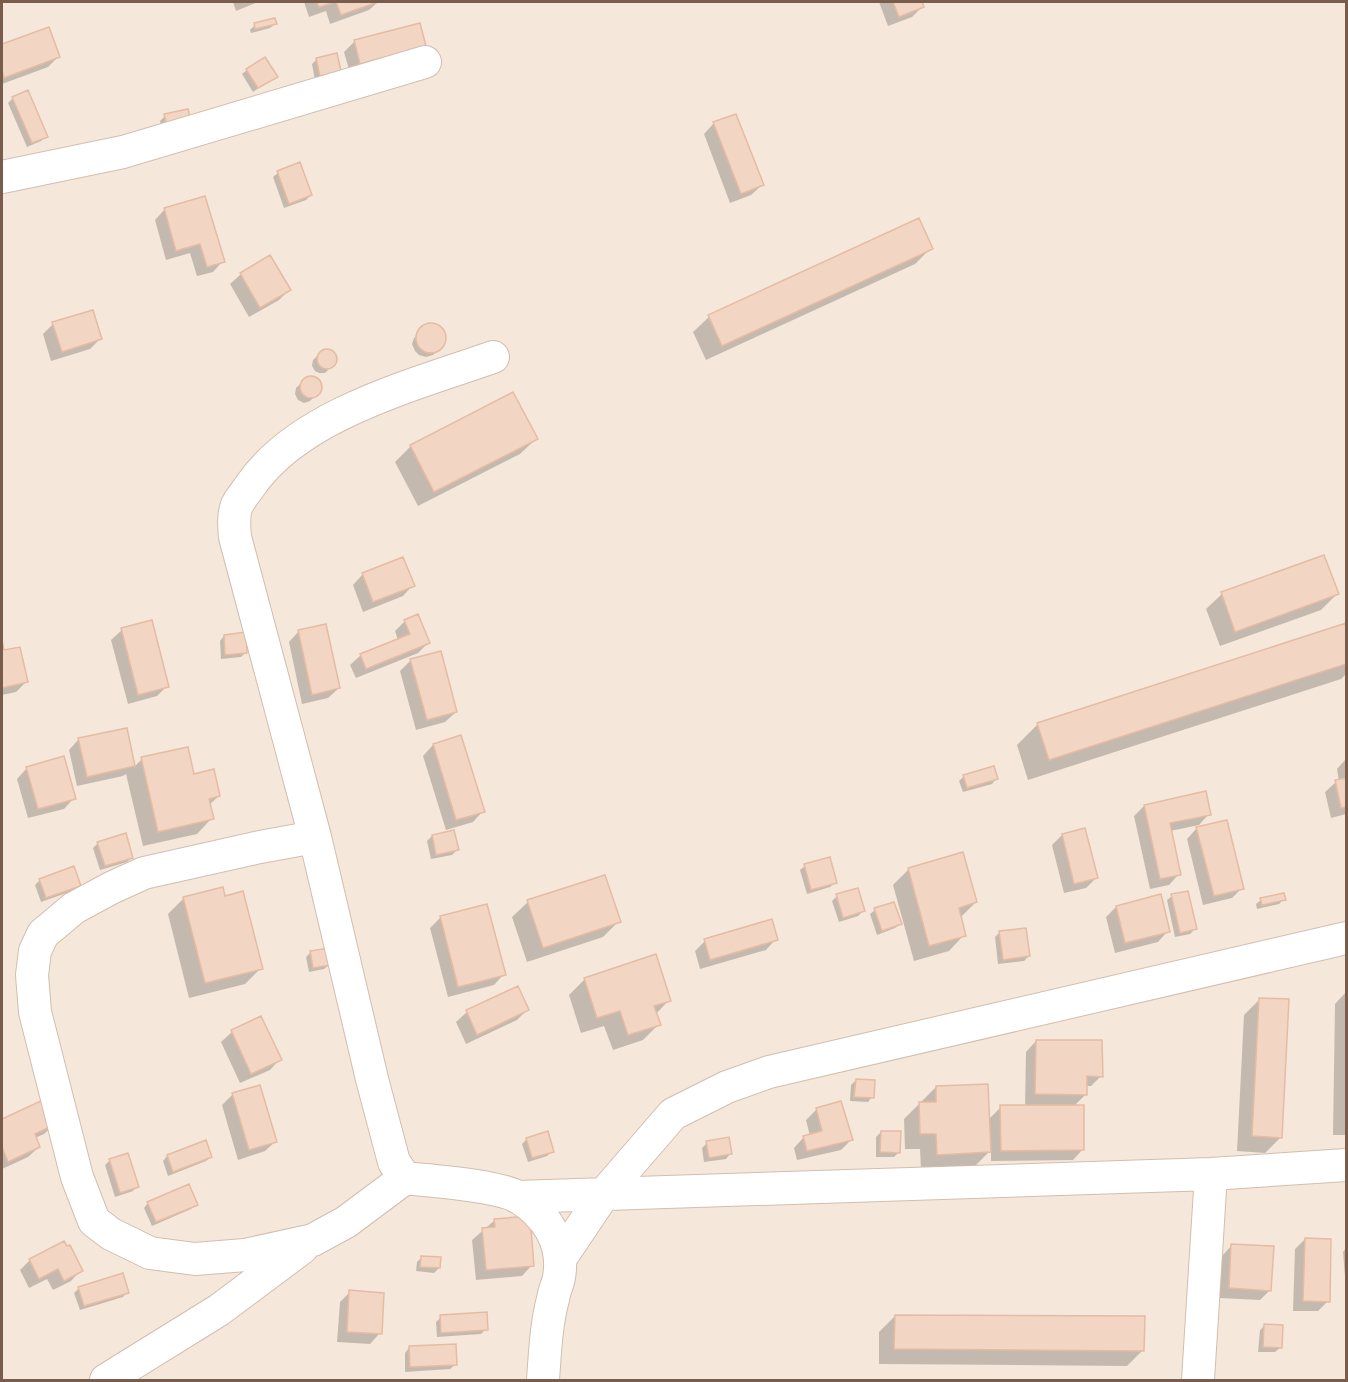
<svg xmlns="http://www.w3.org/2000/svg" width="1348" height="1382" font-family="'Open Sans',sans-serif">
  <rect width="100%" height="100%" fill="#fdf6ec"/>
  <!-- residential -->
  <path fill="#f5e8da" d="M 2,2 L 1346,2 L 1346,1380 L 2,1380 Z"/>
  <!-- shadow -->
  <path fill="#0003" d="M 233,2 L 258,2 L 236,11 Z
    M 304,2 L 378,2 L 369,10 L 330,24 L 326,11 L 309,17 Z
    M 879,2 L 920,2 L 922,7 L 912,17 L 888,26 Z
    M 275,24 L 270,28 L 251,33 L 250,30 L 255,25 Z
    M 48,29 L 58,57 L 48,67 L 2,84 L 2,46 Z
    M 355,41 L 424,46 L 414,56 L 350,73 L 344,52 Z
    M 317,59 L 339,71 L 315,80 L 312,64 Z
    M 247,70 L 276,76 L 253,92 L 242,74 Z
    M 13,98 L 46,136 L 41,141 L 27,147 L 8,103 Z
    M 165,116 L 184,125 L 162,130 L 160,121 Z
    M 714,123 L 762,185 L 751,195 L 730,203 L 704,134 Z
    M 299,164 L 311,195 L 306,200 L 284,208 L 273,177 L 278,173 Z
    M 165,209 L 223,261 L 213,272 L 197,276 L 190,253 L 166,260 L 155,220 Z
    M 931,248 L 915,264 L 706,360 L 693,332 L 709,317 Z
    M 241,274 L 289,290 L 279,300 L 249,317 L 230,284 Z
    M 53,324 L 101,338 L 90,349 L 51,361 L 43,334 Z
    M 431,325 L 438,326 L 443,331 L 445,338 L 443,345 L 433,355 L 426,357 L 419,355 L 415,351 L 412,344 L 414,338 L 425,327 Z
    M 328,350 L 333,353 L 336,357 L 335,363 L 325,373 L 319,373 L 315,371 L 312,366 L 313,360 L 322,351 Z
    M 312,377 L 318,380 L 321,385 L 320,391 L 310,401 L 304,403 L 298,400 L 295,394 L 296,388 L 306,378 Z
    M 536,439 L 520,454 L 418,506 L 395,462 L 411,446 Z
    M 363,574 L 413,585 L 403,596 L 363,612 L 353,585 Z
    M 1222,594 L 1337,594 L 1321,610 L 1220,646 L 1206,609 Z
    M 405,621 L 428,643 L 418,653 L 356,678 L 350,665 L 361,655 L 398,640 L 395,631 Z
    M 1346,624 L 1346,674 L 1341,679 L 1028,780 L 1017,745 L 1038,724 Z
    M 122,630 L 167,686 L 157,696 L 128,704 L 111,640 Z
    M 299,631 L 339,688 L 328,698 L 302,704 L 289,642 Z
    M 224,636 L 246,652 L 241,657 L 221,659 L 220,641 Z
    M 2,647 L 3,652 L 27,681 L 16,692 L 2,695 Z
    M 411,660 L 456,712 L 445,722 L 416,730 L 400,671 Z
    M 126,729 L 134,767 L 142,759 L 193,776 L 219,796 L 209,805 L 212,818 L 197,834 L 143,846 L 126,774 L 123,776 L 77,786 L 69,750 L 79,739 Z
    M 433,745 L 483,811 L 473,822 L 446,830 L 423,756 Z
    M 1346,759 L 1346,814 L 1331,818 L 1325,792 L 1336,782 L 1339,781 L 1337,769 Z
    M 27,768 L 74,798 L 64,809 L 28,818 L 17,779 Z
    M 964,776 L 996,779 L 992,784 L 963,792 L 959,781 Z
    M 1144,806 L 1209,814 L 1199,825 L 1170,831 L 1179,874 L 1169,885 L 1150,889 L 1134,816 Z
    M 1197,828 L 1242,888 L 1232,898 L 1203,905 L 1187,839 Z
    M 1062,835 L 1096,878 L 1086,888 L 1064,893 L 1052,845 Z
    M 432,836 L 457,850 L 452,855 L 431,859 L 427,841 Z
    M 98,843 L 132,857 L 127,862 L 100,870 L 93,848 Z
    M 805,866 L 835,883 L 830,887 L 807,894 L 800,870 Z
    M 909,869 L 976,902 L 960,918 L 964,935 L 949,951 L 914,961 L 893,885 Z
    M 40,880 L 80,885 L 75,890 L 41,902 L 35,885 Z
    M 837,896 L 863,911 L 858,916 L 839,922 L 832,901 Z
    M 1172,896 L 1195,929 L 1190,934 L 1175,937 L 1167,900 Z
    M 224,897 L 261,968 L 245,984 L 189,998 L 168,914 L 184,898 Z
    M 1284,899 L 1279,904 L 1257,909 L 1256,904 L 1261,900 Z
    M 528,902 L 619,921 L 603,937 L 527,962 L 512,917 Z
    M 1116,907 L 1168,931 L 1158,942 L 1115,953 L 1106,917 Z
    M 875,910 L 900,924 L 895,928 L 877,935 L 870,914 Z
    M 440,918 L 504,974 L 494,985 L 448,997 L 430,928 Z
    M 1000,932 L 1029,956 L 1024,961 L 998,964 L 995,937 Z
    M 776,939 L 766,950 L 700,969 L 695,951 L 705,941 Z
    M 311,952 L 329,965 L 324,969 L 309,972 L 306,957 Z
    M 585,979 L 669,1000 L 656,1014 L 659,1024 L 643,1040 L 613,1050 L 604,1026 L 581,1033 L 569,995 Z
    M 517,988 L 527,1010 L 517,1020 L 466,1044 L 456,1022 L 467,1012 Z
    M 1346,992 L 1346,1135 L 1333,1135 L 1335,1004 Z
    M 1260,999 L 1281,1137 L 1265,1153 L 1237,1151 L 1244,1015 Z
    M 232,1032 L 280,1059 L 270,1070 L 240,1083 L 221,1042 Z
    M 1036,1041 L 1101,1076 L 1091,1086 L 1085,1086 L 1085,1095 L 1074,1106 L 1083,1149 L 1073,1160 L 991,1161 L 991,1150 L 973,1168 L 921,1170 L 920,1149 L 905,1149 L 904,1119 L 936,1087 L 988,1120 L 1001,1107 L 1025,1107 L 1026,1052 Z
    M 856,1080 L 872,1097 L 868,1102 L 850,1101 L 851,1085 Z
    M 259,1087 L 276,1141 L 265,1151 L 238,1160 L 222,1105 L 232,1095 Z
    M 44,1101 L 55,1124 L 44,1134 L 35,1138 L 39,1147 L 28,1157 L 2,1169 L 2,1120 Z
    M 840,1103 L 852,1139 L 841,1150 L 797,1160 L 794,1148 L 804,1137 L 810,1136 L 806,1120 L 816,1110 Z
    M 881,1132 L 899,1152 L 894,1157 L 876,1157 L 876,1137 Z
    M 527,1139 L 552,1151 L 547,1156 L 528,1162 L 522,1144 Z
    M 205,1142 L 211,1157 L 206,1161 L 168,1176 L 163,1161 L 167,1156 Z
    M 707,1143 L 730,1154 L 726,1159 L 704,1162 L 702,1148 Z
    M 110,1160 L 137,1186 L 133,1191 L 115,1197 L 105,1165 Z
    M 148,1203 L 196,1205 L 191,1209 L 152,1226 L 144,1208 Z
    M 495,1220 L 532,1265 L 522,1276 L 476,1280 L 472,1240 Z
    M 1305,1239 L 1328,1301 L 1318,1311 L 1293,1311 L 1295,1249 Z
    M 1232,1245 L 1270,1290 L 1260,1300 L 1219,1298 L 1222,1256 Z
    M 1346,1248 L 1346,1288 L 1343,1252 Z
    M 422,1257 L 439,1268 L 434,1273 L 416,1271 L 417,1262 Z
    M 30,1260 L 81,1270 L 71,1281 L 53,1290 L 47,1279 L 29,1288 L 20,1270 Z
    M 79,1288 L 127,1292 L 123,1297 L 80,1310 L 74,1293 Z
    M 350,1292 L 380,1333 L 370,1344 L 337,1342 L 340,1302 Z
    M 895,1316 L 1143,1350 L 1127,1366 L 879,1364 L 879,1332 Z
    M 441,1317 L 486,1329 L 481,1334 L 437,1337 L 436,1322 Z
    M 1265,1325 L 1280,1348 L 1275,1352 L 1258,1352 L 1260,1330 Z
    M 409,1348 L 455,1365 L 450,1369 L 405,1372 L 405,1353 Z"/>
  <!-- building -->
  <path fill="#f3d5c3" stroke="#e6bba3" stroke-width="1.5" d="M 317,2 L 378,2 L 341,15 L 336,2 L 319,7 Z
    M 893,2 L 922,2 L 924,7 L 899,17 Z
    M 275,18 L 277,24 L 255,29 L 254,23 Z
    M 420,23 L 426,46 L 360,64 L 354,40 Z
    M 49,27 L 60,57 L 4,78 L 2,71 L 2,44 Z
    M 337,53 L 341,71 L 320,76 L 316,58 Z
    M 265,57 L 278,77 L 258,88 L 246,69 Z
    M 28,90 L 48,137 L 32,143 L 12,97 Z
    M 188,109 L 191,121 L 167,126 L 164,114 Z
    M 736,114 L 764,185 L 741,194 L 713,122 Z
    M 300,162 L 312,195 L 289,204 L 277,171 Z
    M 205,196 L 225,262 L 207,267 L 200,244 L 176,251 L 164,208 Z
    M 919,218 L 933,249 L 722,346 L 708,315 Z
    M 270,255 L 291,290 L 260,308 L 240,273 Z
    M 93,310 L 102,339 L 62,352 L 52,322 Z
    M416 338a15 15 0 1 1 30 0a15 15 0 1 1-30 0Z
    M317 359a10 10 0 1 1 20 0a10 10 0 1 1-20 0Z
    M300 387a11 11 0 1 1 22 0a11 11 0 1 1-22 0Z
    M 513,392 L 538,439 L 434,492 L 410,445 Z
    M 1324,555 L 1339,594 L 1235,632 L 1221,592 Z
    M 403,557 L 415,586 L 373,602 L 362,573 Z
    M 418,614 L 430,643 L 366,669 L 360,654 L 410,634 L 404,620 Z
    M 152,620 L 169,687 L 138,695 L 121,628 Z
    M 1346,623 L 1346,664 L 1049,760 L 1037,723 Z
    M 326,624 L 340,688 L 312,695 L 298,630 Z
    M 246,632 L 247,653 L 225,655 L 224,635 Z
    M 2,640 L 4,650 L 20,647 L 28,682 L 2,688 Z
    M 441,651 L 457,712 L 427,720 L 410,659 Z
    M 127,728 L 135,766 L 87,777 L 78,738 Z
    M 461,735 L 485,812 L 456,820 L 433,744 Z
    M 188,747 L 194,774 L 214,769 L 220,796 L 209,799 L 214,819 L 158,832 L 141,757 Z
    M 64,756 L 76,799 L 38,809 L 26,767 Z
    M 994,766 L 998,779 L 967,788 L 963,775 Z
    M 1346,778 L 1346,807 L 1341,808 L 1335,780 Z
    M 1206,791 L 1211,815 L 1170,823 L 1181,875 L 1160,879 L 1144,805 Z
    M 1227,820 L 1244,889 L 1214,896 L 1196,827 Z
    M 1085,828 L 1098,878 L 1074,884 L 1062,834 Z
    M 454,830 L 459,850 L 436,855 L 432,835 Z
    M 126,833 L 133,858 L 105,866 L 97,842 Z
    M 963,852 L 977,902 L 959,908 L 966,936 L 929,946 L 908,868 Z
    M 830,857 L 837,883 L 811,890 L 804,864 Z
    M 74,866 L 81,886 L 46,898 L 39,879 Z
    M 605,875 L 621,922 L 543,948 L 527,900 Z
    M 223,887 L 225,896 L 243,891 L 263,969 L 205,983 L 183,897 Z
    M 858,888 L 865,911 L 843,918 L 836,894 Z
    M 1188,891 L 1197,929 L 1180,933 L 1171,894 Z
    M 1284,893 L 1286,900 L 1262,905 L 1260,898 Z
    M 1161,894 L 1170,932 L 1125,943 L 1116,906 Z
    M 894,902 L 902,924 L 882,931 L 874,908 Z
    M 487,904 L 506,975 L 458,987 L 440,916 Z
    M 772,919 L 778,940 L 710,960 L 704,939 Z
    M 1026,928 L 1030,956 L 1003,960 L 999,931 Z
    M 328,948 L 331,965 L 313,968 L 310,951 Z
    M 656,954 L 671,1001 L 654,1006 L 661,1025 L 628,1035 L 620,1011 L 597,1018 L 584,978 Z
    M 518,986 L 529,1010 L 477,1035 L 466,1010 Z
    M 1259,998 L 1289,999 L 1282,1138 L 1252,1136 Z
    M 261,1016 L 282,1060 L 251,1074 L 231,1030 Z
    M 1036,1040 L 1102,1040 L 1103,1077 L 1087,1076 L 1087,1095 L 1035,1094 Z
    M 856,1079 L 875,1080 L 874,1098 L 854,1097 Z
    M 988,1084 L 991,1152 L 937,1155 L 936,1134 L 920,1134 L 919,1102 L 936,1102 L 936,1086 Z
    M 260,1085 L 277,1142 L 249,1150 L 232,1093 Z
    M 45,1099 L 56,1124 L 35,1134 L 40,1147 L 8,1162 L 2,1147 L 2,1119 Z
    M 841,1101 L 853,1140 L 807,1151 L 803,1136 L 822,1131 L 816,1108 Z
    M 1000,1105 L 1084,1105 L 1084,1150 L 1001,1151 Z
    M 548,1131 L 554,1152 L 532,1158 L 526,1138 Z
    M 881,1131 L 901,1131 L 900,1153 L 880,1152 Z
    M 729,1137 L 732,1154 L 709,1158 L 706,1141 Z
    M 206,1140 L 212,1157 L 173,1172 L 167,1155 Z
    M 128,1153 L 139,1187 L 120,1193 L 109,1159 Z
    M 189,1184 L 198,1205 L 156,1222 L 147,1202 Z
    M 530,1216 L 534,1266 L 486,1270 L 482,1228 L 495,1227 L 494,1219 Z
    M 1305,1238 L 1331,1239 L 1330,1302 L 1303,1301 Z
    M 64,1241 L 67,1246 L 70,1245 L 83,1271 L 64,1281 L 58,1269 L 39,1279 L 29,1259 Z
    M 1231,1244 L 1274,1246 L 1271,1291 L 1229,1288 Z
    M 421,1256 L 441,1257 L 440,1268 L 420,1267 Z
    M 123,1273 L 129,1293 L 84,1306 L 78,1287 Z
    M 349,1290 L 384,1293 L 382,1334 L 347,1332 Z
    M 487,1312 L 488,1330 L 441,1333 L 440,1315 Z
    M 895,1315 L 1145,1316 L 1144,1351 L 894,1349 Z
    M 1264,1324 L 1283,1325 L 1282,1348 L 1263,1347 Z
    M 456,1344 L 457,1365 L 410,1367 L 409,1346 Z"/>
  <g fill="none" stroke-linecap="round" stroke-linejoin="round">
    <!-- minor casing -->
    <g stroke="#d1beb0" stroke-width="34">
      <path id="minor" d="M 2,177 L 123,152 L 425,62
        M 493,357 C 414,385 299,414 250,486 C 246,492 240,499 237,505 C 233,515 234,527 235,537 L 315,837 L 372,1079 L 394,1162 L 405,1178 C 432,1181 497,1185 518,1197 C 546,1214 565,1243 559,1277 C 558,1284 554,1291 553,1299 C 546,1325 545,1353 543,1380
        M 315,837 L 260,847 L 144,873 L 111,888 L 74,908 L 43,934 L 35,951 L 32,975 L 35,1012 L 77,1177 L 94,1221 L 111,1234 L 150,1253 L 195,1259 L 245,1255 L 313,1240 L 346,1222 L 405,1178
        M 517,1197 L 1211,1174 L 1346,1165
        M 560,1259 L 603,1195 L 673,1114 L 727,1087 L 769,1072 L 1346,938
        M 106,1380 L 219,1310 L 302,1248
        M 1198,1380 L 1211,1174"/>
    </g>
    <!-- minor -->
    <use href="#minor" stroke="#fff" stroke-width="32"/>
  </g>
  <!-- border -->
  <rect width="1348" height="1382" fill="none" stroke="#7a5c4d" stroke-width="6"/>
</svg>
